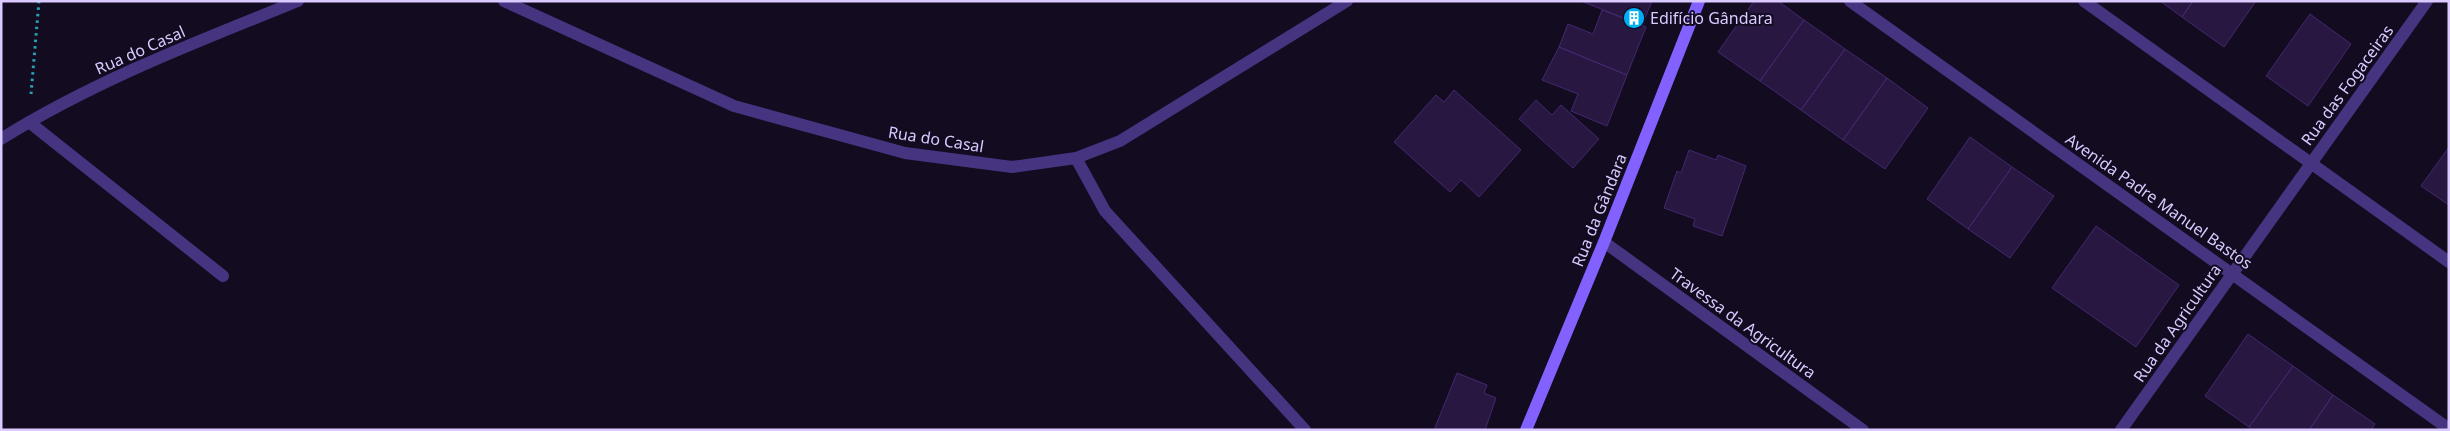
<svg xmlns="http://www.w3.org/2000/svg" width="2450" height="431" font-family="'Noto Sans',sans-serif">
  <rect width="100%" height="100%" fill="#130b20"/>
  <!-- building -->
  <path fill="#271741" stroke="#43286f" d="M 1581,1 L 1652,1 L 1642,25 Z
    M 1754,1 L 1778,1 L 1804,20 L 1760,81 L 1718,52 Z
    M 2160,1 L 2193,1 L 2182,17 Z
    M 2193,1 L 2256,1 L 2224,47 L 2182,17 Z
    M 1602,10 L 1646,27 L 1627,75 L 1559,47 L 1568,24 L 1593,34 Z
    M 2310,14 L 2351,44 L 2308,106 L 2266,76 Z
    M 1804,20 L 1845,49 L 1801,110 L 1760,81 Z
    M 1559,47 L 1627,75 L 1607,126 L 1571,111 L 1578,94 L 1542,80 Z
    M 1845,49 L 1887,78 L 1843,140 L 1801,110 Z
    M 1887,78 L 1928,108 L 1885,169 L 1843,140 Z
    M 1454,90 L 1521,150 L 1479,197 L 1461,180 L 1450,192 L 1394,142 L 1436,95 L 1444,102 Z
    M 1536,100 L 1552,115 L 1561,105 L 1599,139 L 1573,168 L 1519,119 Z
    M 1970,137 L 2012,167 L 1968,229 L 1927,199 Z
    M 2449,147 L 2449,205 L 2421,186 Z
    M 1689,150 L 1716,160 L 1718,155 L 1746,166 L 1722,236 L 1693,226 L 1695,219 L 1664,208 L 1677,171 L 1681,173 Z
    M 2012,167 L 2054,196 L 2010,258 L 1968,229 Z
    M 2096,226 L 2179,285 L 2136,347 L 2052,288 Z
    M 2248,334 L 2293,366 L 2249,427 L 2205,396 Z
    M 2293,366 L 2333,395 L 2309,430 L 2252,430 L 2249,427 Z
    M 1457,373 L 1487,385 L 1484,393 L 1496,398 L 1485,430 L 1434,430 Z
    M 2333,395 L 2375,424 L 2371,430 L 2309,430 Z"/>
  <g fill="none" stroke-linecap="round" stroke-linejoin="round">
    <!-- path -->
    <path stroke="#28a3b5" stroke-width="3" stroke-dasharray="2.5 4" stroke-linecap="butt" d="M 31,94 L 39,1"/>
    <!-- lane -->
    <path stroke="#463481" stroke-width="12" d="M 29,122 L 223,276"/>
    <!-- street -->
    <path stroke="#463481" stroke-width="12" d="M 504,1 L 734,106 L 905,153 L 1012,167 L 1076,158 L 1120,141 L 1347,1
      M 1850,1 L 2449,429
      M 2084,1 L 2449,262
      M 1,139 C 94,81 196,42 298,1
      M 1076,158 L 1105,211 L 1305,430
      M 1604,242 L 1863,430
      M 2121,430 L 2427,1"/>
    <!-- secondary -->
    <path stroke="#8361ff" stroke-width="12" d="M 1526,430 L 1604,242 L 1699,1"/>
  </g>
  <!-- icons -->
  <defs>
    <g id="building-disc" transform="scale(1.125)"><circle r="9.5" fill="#00aef5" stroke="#130b20"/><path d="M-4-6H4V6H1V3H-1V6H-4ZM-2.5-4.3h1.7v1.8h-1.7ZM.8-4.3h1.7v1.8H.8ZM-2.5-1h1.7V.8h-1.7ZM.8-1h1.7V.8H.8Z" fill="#fff"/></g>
  </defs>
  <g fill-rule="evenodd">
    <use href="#building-disc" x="1634" y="18"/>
  </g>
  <g text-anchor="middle" stroke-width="4" stroke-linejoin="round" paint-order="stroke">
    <!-- poi labels -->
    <g font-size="16" fill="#dacaff" stroke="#130b20" text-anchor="start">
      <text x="1650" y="24">Edifício Gândara</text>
    </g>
    <!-- street labels -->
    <g font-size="16" fill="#dacaff" stroke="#130b20">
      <text transform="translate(140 50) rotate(-24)" y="6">Rua do Casal</text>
      <text transform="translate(2347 85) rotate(-54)" y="6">Rua das Fogaceiras</text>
      <text transform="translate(936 139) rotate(9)" y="6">Rua do Casal</text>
      <text transform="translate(2159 201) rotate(35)" y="6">Avenida Padre Manuel Bastos</text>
      <text transform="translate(1599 210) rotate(-68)" y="6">Rua da Gândara</text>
      <text transform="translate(1743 323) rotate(36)" y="6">Travessa da Agricultura</text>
      <text transform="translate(2177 323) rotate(-55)" y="6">Rua da Agricultura</text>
    </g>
  </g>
  <!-- border -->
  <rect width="2450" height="431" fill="none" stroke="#dacaff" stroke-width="5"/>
</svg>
